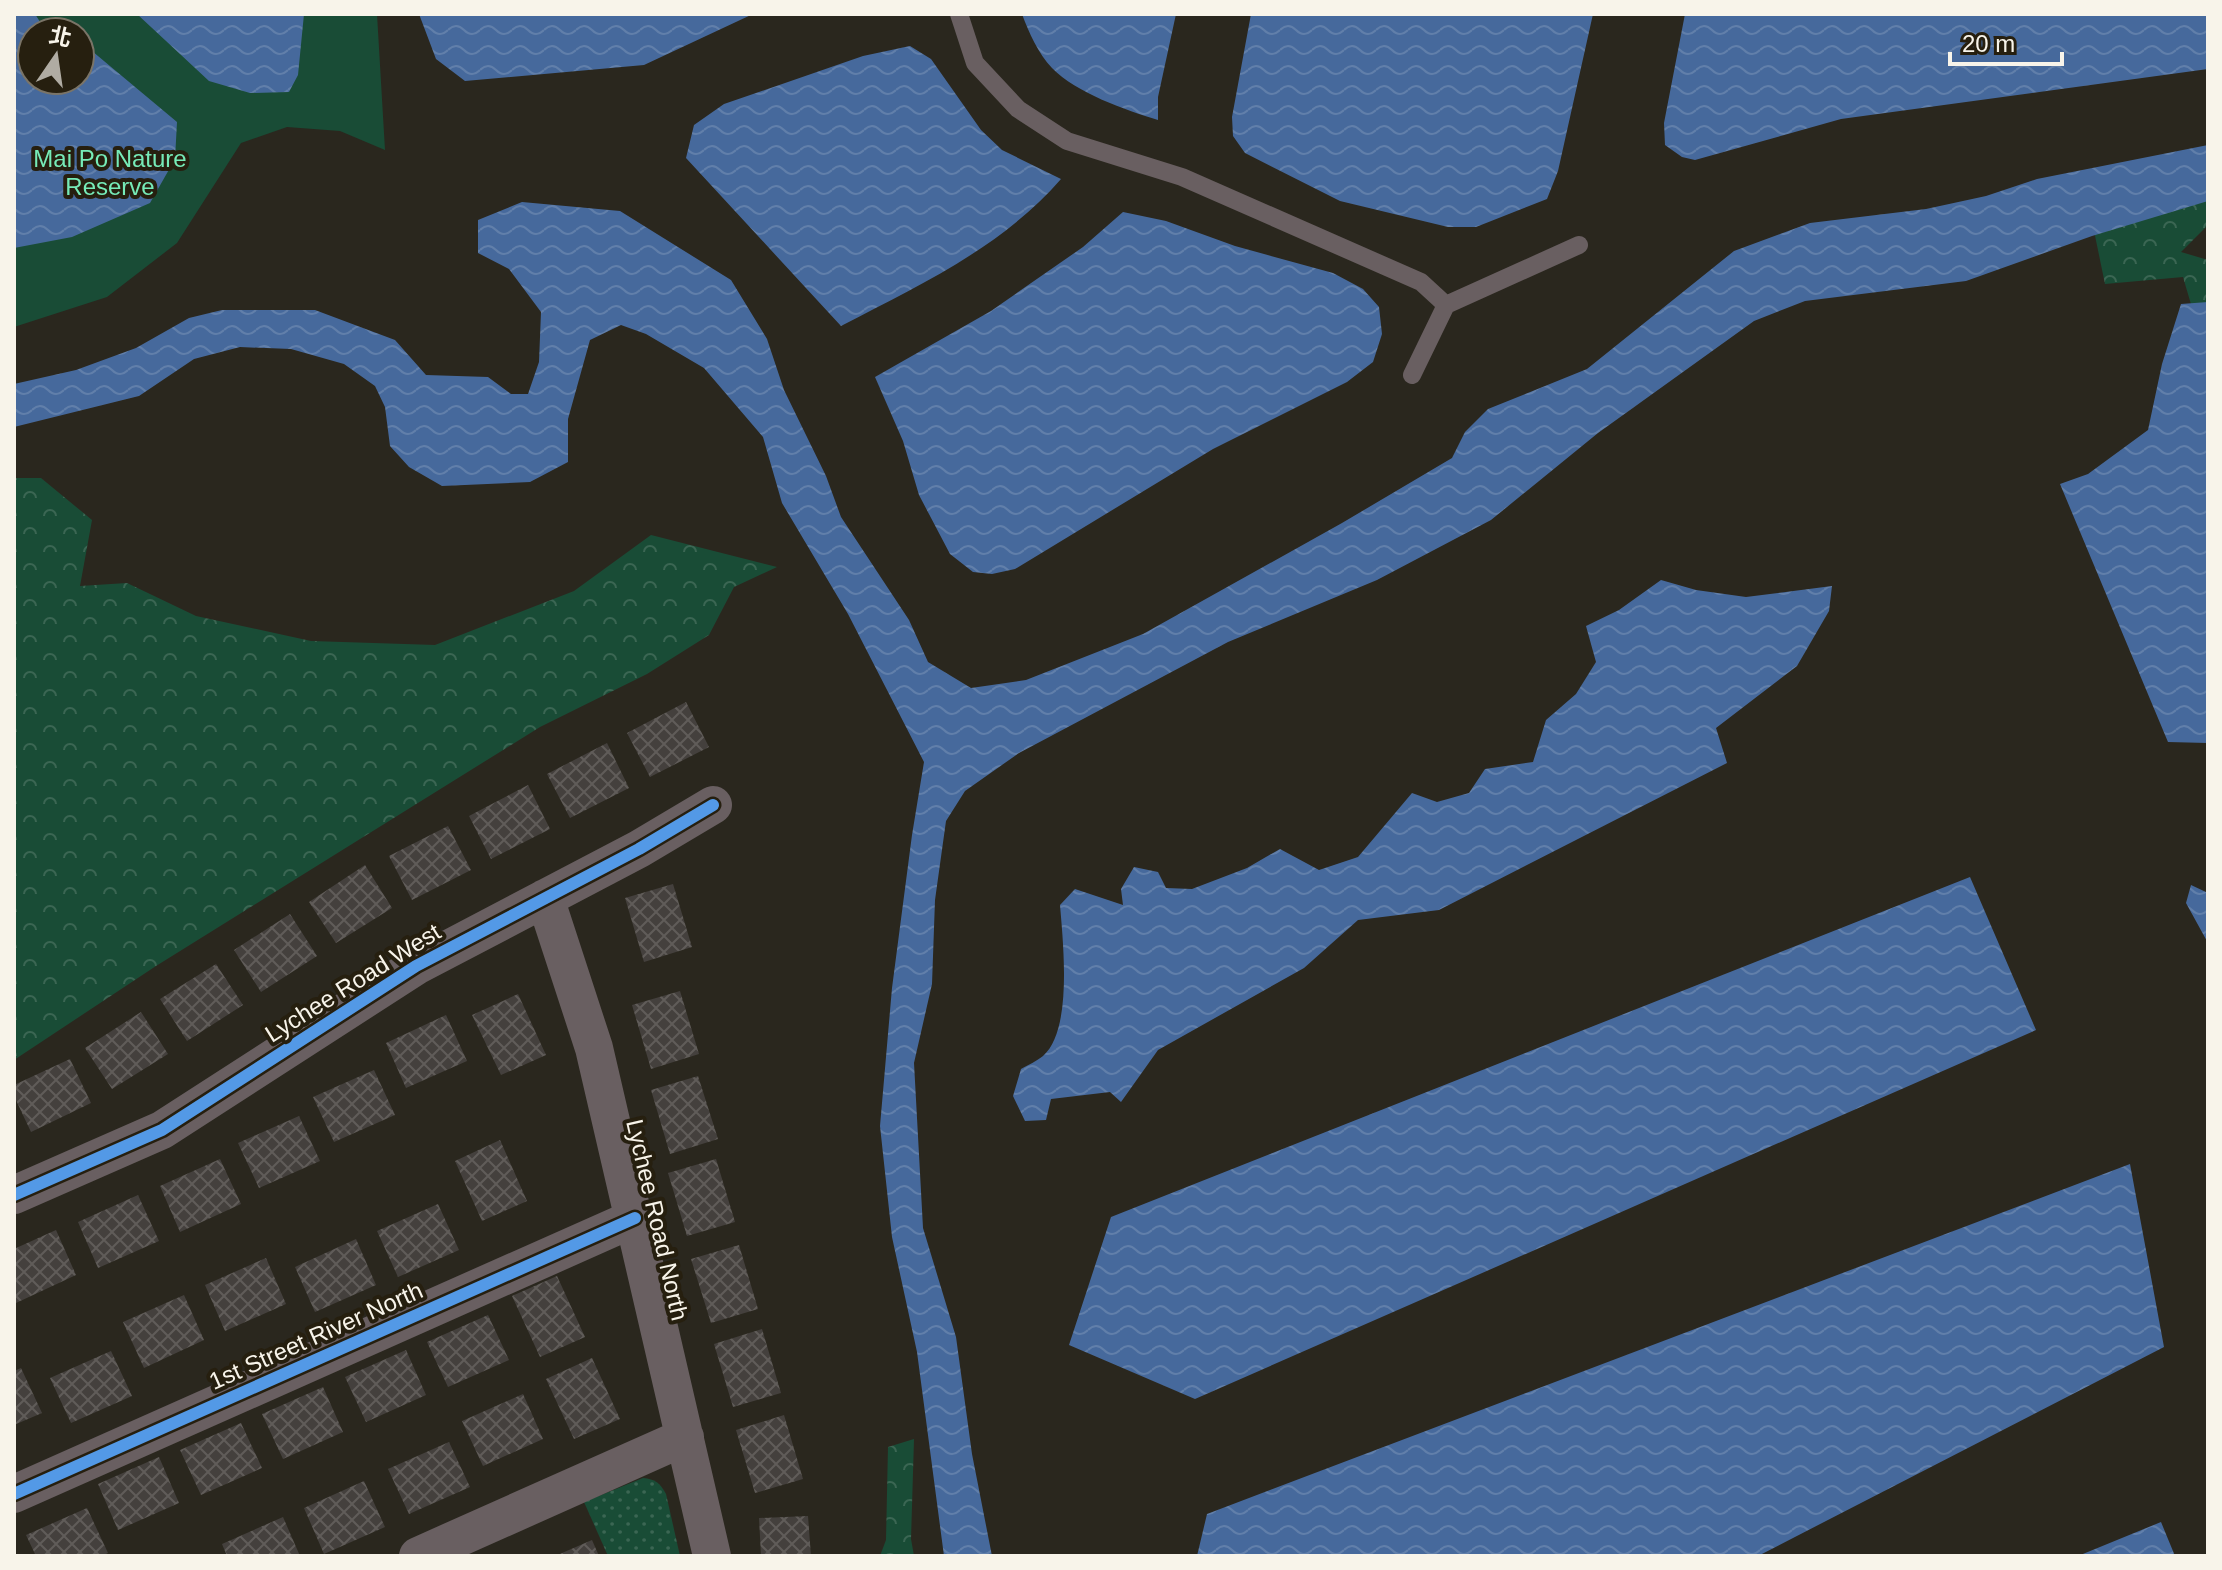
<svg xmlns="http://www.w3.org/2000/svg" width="2222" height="1570" font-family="Helvetica,'Noto Sans TC',sans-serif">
  <defs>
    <pattern id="grass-dots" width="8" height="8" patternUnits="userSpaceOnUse" patternTransform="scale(2)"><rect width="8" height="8" fill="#194c36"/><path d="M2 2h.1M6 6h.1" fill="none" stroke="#3b6653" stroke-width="1.8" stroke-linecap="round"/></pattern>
    <pattern id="forest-crowns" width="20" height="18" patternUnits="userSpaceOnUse" patternTransform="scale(2)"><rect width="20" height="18" fill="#194c36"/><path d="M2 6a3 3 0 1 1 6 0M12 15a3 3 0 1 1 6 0" fill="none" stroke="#3b6653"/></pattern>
    <pattern id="water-waves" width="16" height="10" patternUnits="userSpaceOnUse" patternTransform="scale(2)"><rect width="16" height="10" fill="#46699c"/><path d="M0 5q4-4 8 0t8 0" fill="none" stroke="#617faa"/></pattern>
    <pattern id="building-cross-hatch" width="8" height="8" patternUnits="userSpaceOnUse" patternTransform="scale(2)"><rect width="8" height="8" fill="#44403d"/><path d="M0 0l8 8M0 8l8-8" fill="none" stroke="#605c59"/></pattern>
  </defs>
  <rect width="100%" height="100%" fill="#2a271e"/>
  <!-- grass -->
  <path fill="url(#grass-dots)" d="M 643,1478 C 655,1479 660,1483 666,1494 L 680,1556 L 608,1556 L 584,1502 Z"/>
  <!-- forest -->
  <path fill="url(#forest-crowns)" d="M 2208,165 L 2208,225 L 2181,252 L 2208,260 L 2208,398 L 2198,328 L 2183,277 L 2105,284 L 2092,221 Z
    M 14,478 L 41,478 L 92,520 L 80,586 L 127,583 L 196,616 L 311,641 L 435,645 L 574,591 L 651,535 L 777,567 L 734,587 L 709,635 L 647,674 L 540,727 L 156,966 L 14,1060 Z
    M 914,1439 L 911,1539 L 914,1556 L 880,1556 L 886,1540 L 888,1447 Z"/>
  <!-- park -->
  <path fill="#194c36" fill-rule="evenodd" d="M 14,14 L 377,14 L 385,150 L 340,131 L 287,127 L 241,143 L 177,243 L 107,297 L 14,327 ZM 32,32 L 80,32 L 80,80 L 32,80 Z"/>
  <!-- water -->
  <path fill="url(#water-waves)" d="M 14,14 L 35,14 L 42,25 L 59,32 L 32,32 L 32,80 L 80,80 L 80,41 L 177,122 L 175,159 L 150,203 L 72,237 L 14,248 Z
    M 137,14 L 304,14 L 298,75 L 289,92 L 250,93 L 209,81 Z
    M 419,14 L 753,14 L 644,65 L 465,81 L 436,59 Z
    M 1022,14 L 1176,14 L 1158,97 L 1158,120 C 1126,110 1076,93 1052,68 C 1038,53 1029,33 1022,14 Z
    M 1251,14 L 1593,14 L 1558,171 L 1547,199 L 1476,227 L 1448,227 L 1340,201 L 1245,153 L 1233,136 L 1232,117 Z
    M 1685,14 L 2208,14 L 2208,69 L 1841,119 L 1695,160 L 1682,157 L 1665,145 L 1664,123 Z
    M 910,46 L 931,59 L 981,130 L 1002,150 L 1061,179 C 1002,247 920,285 841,326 L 686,158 L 694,125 L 724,104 L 863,56 Z
    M 2208,145 L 2208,201 L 2092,236 L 1966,281 L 1805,301 L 1754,321 L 1598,433 L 1491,520 L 1377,580 L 1228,642 L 1019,753 L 965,791 L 946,821 L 935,900 L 932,984 L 914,1063 L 923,1228 L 956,1337 L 972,1454 L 992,1556 L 944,1556 L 917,1352 L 892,1237 L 880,1126 L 892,988 L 912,835 L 924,762 L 848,614 L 782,503 L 763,437 L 704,368 L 646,334 L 621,325 L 590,340 L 568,419 L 568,462 L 530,482 L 442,486 L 409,467 L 390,446 L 385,407 L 375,386 L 344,364 L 291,349 L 240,347 L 194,359 L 139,396 L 14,427 L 14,384 L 76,370 L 136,348 L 189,318 L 222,310 L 315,310 L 395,340 L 426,375 L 488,377 L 511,394 L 528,394 L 539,362 L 541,312 L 509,269 L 478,253 L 478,220 L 522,202 L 620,211 L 731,280 L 767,339 L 784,390 L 826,476 L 841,517 L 909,620 L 928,662 L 971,688 L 1026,680 L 1143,634 L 1342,523 L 1452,458 L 1465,432 L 1488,409 L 1587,369 L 1734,251 L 1810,223 L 1926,209 L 1986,196 L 2037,179 Z
    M 1123,212 L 1166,221 L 1235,246 L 1333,273 L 1363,289 L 1379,307 L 1382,334 L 1373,362 L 1347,382 L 1213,449 L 1015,569 L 992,574 L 973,572 L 950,554 L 919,495 L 903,441 L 875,377 L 991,311 L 1083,247 Z
    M 2208,302 L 2208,743 L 2168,742 L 2060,484 L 2088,474 L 2148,430 L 2162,364 L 2181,304 Z
    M 1661,580 L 1696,590 L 1746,597 L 1832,586 L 1829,611 L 1797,666 L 1716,728 L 1727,763 L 1439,910 L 1358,920 L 1304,968 L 1158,1050 L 1121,1102 L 1110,1092 L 1051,1099 L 1046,1120 L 1025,1121 L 1013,1096 L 1021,1069 C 1028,1065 1037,1061 1043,1056 C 1073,1030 1063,942 1060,905 L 1075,889 L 1123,905 L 1121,889 L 1134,867 L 1158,872 L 1166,888 L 1192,889 L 1247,868 L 1280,849 L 1319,870 L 1358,857 L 1412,793 L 1437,802 L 1469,793 L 1485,769 L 1533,762 L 1546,720 L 1576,694 L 1596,662 L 1586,626 L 1619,610 Z
    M 1970,877 L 2036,1030 L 1195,1399 L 1069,1345 L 1111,1217 Z
    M 2191,885 L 2208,893 L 2208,943 L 2186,903 Z
    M 2130,1164 L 2164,1347 L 1758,1556 L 1197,1556 L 1207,1514 Z
    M 2161,1522 L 2175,1556 L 2078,1556 Z"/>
  <!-- building -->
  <path fill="url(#building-cross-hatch)" d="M 686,702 L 709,747 L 650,777 L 627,733 Z
    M 607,743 L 629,788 L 570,818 L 547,774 Z
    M 528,785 L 550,829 L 491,859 L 469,816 Z
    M 448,826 L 471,870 L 412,900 L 389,856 Z
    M 365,865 L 392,908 L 336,943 L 309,902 Z
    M 673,884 L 692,947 L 644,962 L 625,898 Z
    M 290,914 L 317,956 L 261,992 L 234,950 Z
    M 216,964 L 243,1005 L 187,1041 L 160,999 Z
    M 680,991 L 699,1054 L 651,1069 L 632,1005 Z
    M 518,994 L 546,1055 L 501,1075 L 472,1015 Z
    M 141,1012 L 168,1054 L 112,1089 L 85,1048 Z
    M 446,1015 L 467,1061 L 406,1088 L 386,1043 Z
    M 70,1059 L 91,1103 L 31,1132 L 14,1096 L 14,1085 Z
    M 374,1070 L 395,1115 L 334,1142 L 313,1097 Z
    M 698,1076 L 718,1139 L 670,1154 L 651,1090 Z
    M 299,1116 L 320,1161 L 259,1188 L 238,1143 Z
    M 500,1140 L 527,1201 L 482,1221 L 455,1161 Z
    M 220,1159 L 241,1204 L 180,1232 L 160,1186 Z
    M 716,1159 L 735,1222 L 687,1236 L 668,1173 Z
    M 138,1195 L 159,1241 L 98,1268 L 78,1222 Z
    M 438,1204 L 459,1250 L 398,1277 L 377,1231 Z
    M 56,1230 L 76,1275 L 16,1303 L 14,1249 Z
    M 356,1239 L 376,1285 L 315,1312 L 295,1267 Z
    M 739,1245 L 758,1309 L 711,1323 L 691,1259 Z
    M 266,1258 L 286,1304 L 225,1331 L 205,1285 Z
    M 557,1276 L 585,1337 L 540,1357 L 512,1296 Z
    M 184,1295 L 204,1340 L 144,1368 L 123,1322 Z
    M 488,1315 L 509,1360 L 448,1387 L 427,1342 Z
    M 762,1329 L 781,1393 L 733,1407 L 714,1344 Z
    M 406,1350 L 426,1395 L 366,1422 L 345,1377 Z
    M 111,1351 L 132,1396 L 71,1423 L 50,1378 Z
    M 592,1358 L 620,1419 L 574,1439 L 546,1379 Z
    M 21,1368 L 42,1413 L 14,1425 L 14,1371 Z
    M 323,1387 L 343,1432 L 283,1459 L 262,1414 Z
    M 523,1394 L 543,1439 L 483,1466 L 462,1421 Z
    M 784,1415 L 803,1479 L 755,1493 L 736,1430 Z
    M 241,1423 L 262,1468 L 201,1495 L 180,1450 Z
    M 449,1442 L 470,1487 L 409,1514 L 388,1469 Z
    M 159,1457 L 179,1503 L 118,1530 L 98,1484 Z
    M 364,1481 L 385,1527 L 324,1554 L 304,1508 Z
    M 87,1508 L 108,1553 L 102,1556 L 36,1556 L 26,1535 Z
    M 808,1516 L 811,1556 L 761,1556 L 759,1518 Z
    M 283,1517 L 300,1556 L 227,1556 L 222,1544 Z
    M 592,1540 L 599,1556 L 556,1556 L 562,1553 Z"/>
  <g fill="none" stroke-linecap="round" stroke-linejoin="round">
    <!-- lane -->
    <path stroke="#695f61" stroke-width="18" d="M 959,14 L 975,63 L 1018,109 L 1067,141 L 1182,177 L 1421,282 L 1446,305
      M 1412,375 L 1446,305 L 1579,245"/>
    <!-- street -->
    <path stroke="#695f61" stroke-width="38" d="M 545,898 L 594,1048 L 712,1556
      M 14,1195 L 162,1130 L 416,966 L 639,849 L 713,805
      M 14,1494 L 635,1218
      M 418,1556 L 685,1437"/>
    <!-- cycleway casing -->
    <g stroke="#261f0f" stroke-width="17">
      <path id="cycleway" d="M 14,1195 L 162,1130 L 416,966 L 639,849 L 713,805
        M 14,1494 L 635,1218"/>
    </g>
    <!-- cycleway -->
    <use href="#cycleway" stroke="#5399e6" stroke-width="12"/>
  </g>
  <g text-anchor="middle" stroke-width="8" stroke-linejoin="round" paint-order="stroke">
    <!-- park labels -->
    <g font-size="24" fill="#76ebb8" stroke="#261f0f">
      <text x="110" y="167">Mai Po Nature<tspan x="110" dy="28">Reserve</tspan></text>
    </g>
    <!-- street labels -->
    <g font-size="24" fill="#f8f4ea" stroke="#261f0f">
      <text transform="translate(353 983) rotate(-32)" y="8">Lychee Road West</text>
      <text transform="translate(657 1220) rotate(77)" y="8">Lychee Road North</text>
      <text transform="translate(316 1336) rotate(-24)" y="8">1st Street River North</text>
    </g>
  </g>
  <!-- border -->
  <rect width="2222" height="1570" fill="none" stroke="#f8f4ea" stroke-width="32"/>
  <!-- north arrow -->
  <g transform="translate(56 56) rotate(13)"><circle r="38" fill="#261f0f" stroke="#7a7467" stroke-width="2"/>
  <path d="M0-6L14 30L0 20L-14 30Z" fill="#b0aca3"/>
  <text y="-12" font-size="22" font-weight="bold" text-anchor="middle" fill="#f8f4ea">北</text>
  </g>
  <!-- scale -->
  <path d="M1950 52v12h112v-12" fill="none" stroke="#f8f4ea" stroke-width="4"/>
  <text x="1962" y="52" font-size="24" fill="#f8f4ea" stroke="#261f0f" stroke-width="6" paint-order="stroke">20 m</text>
</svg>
